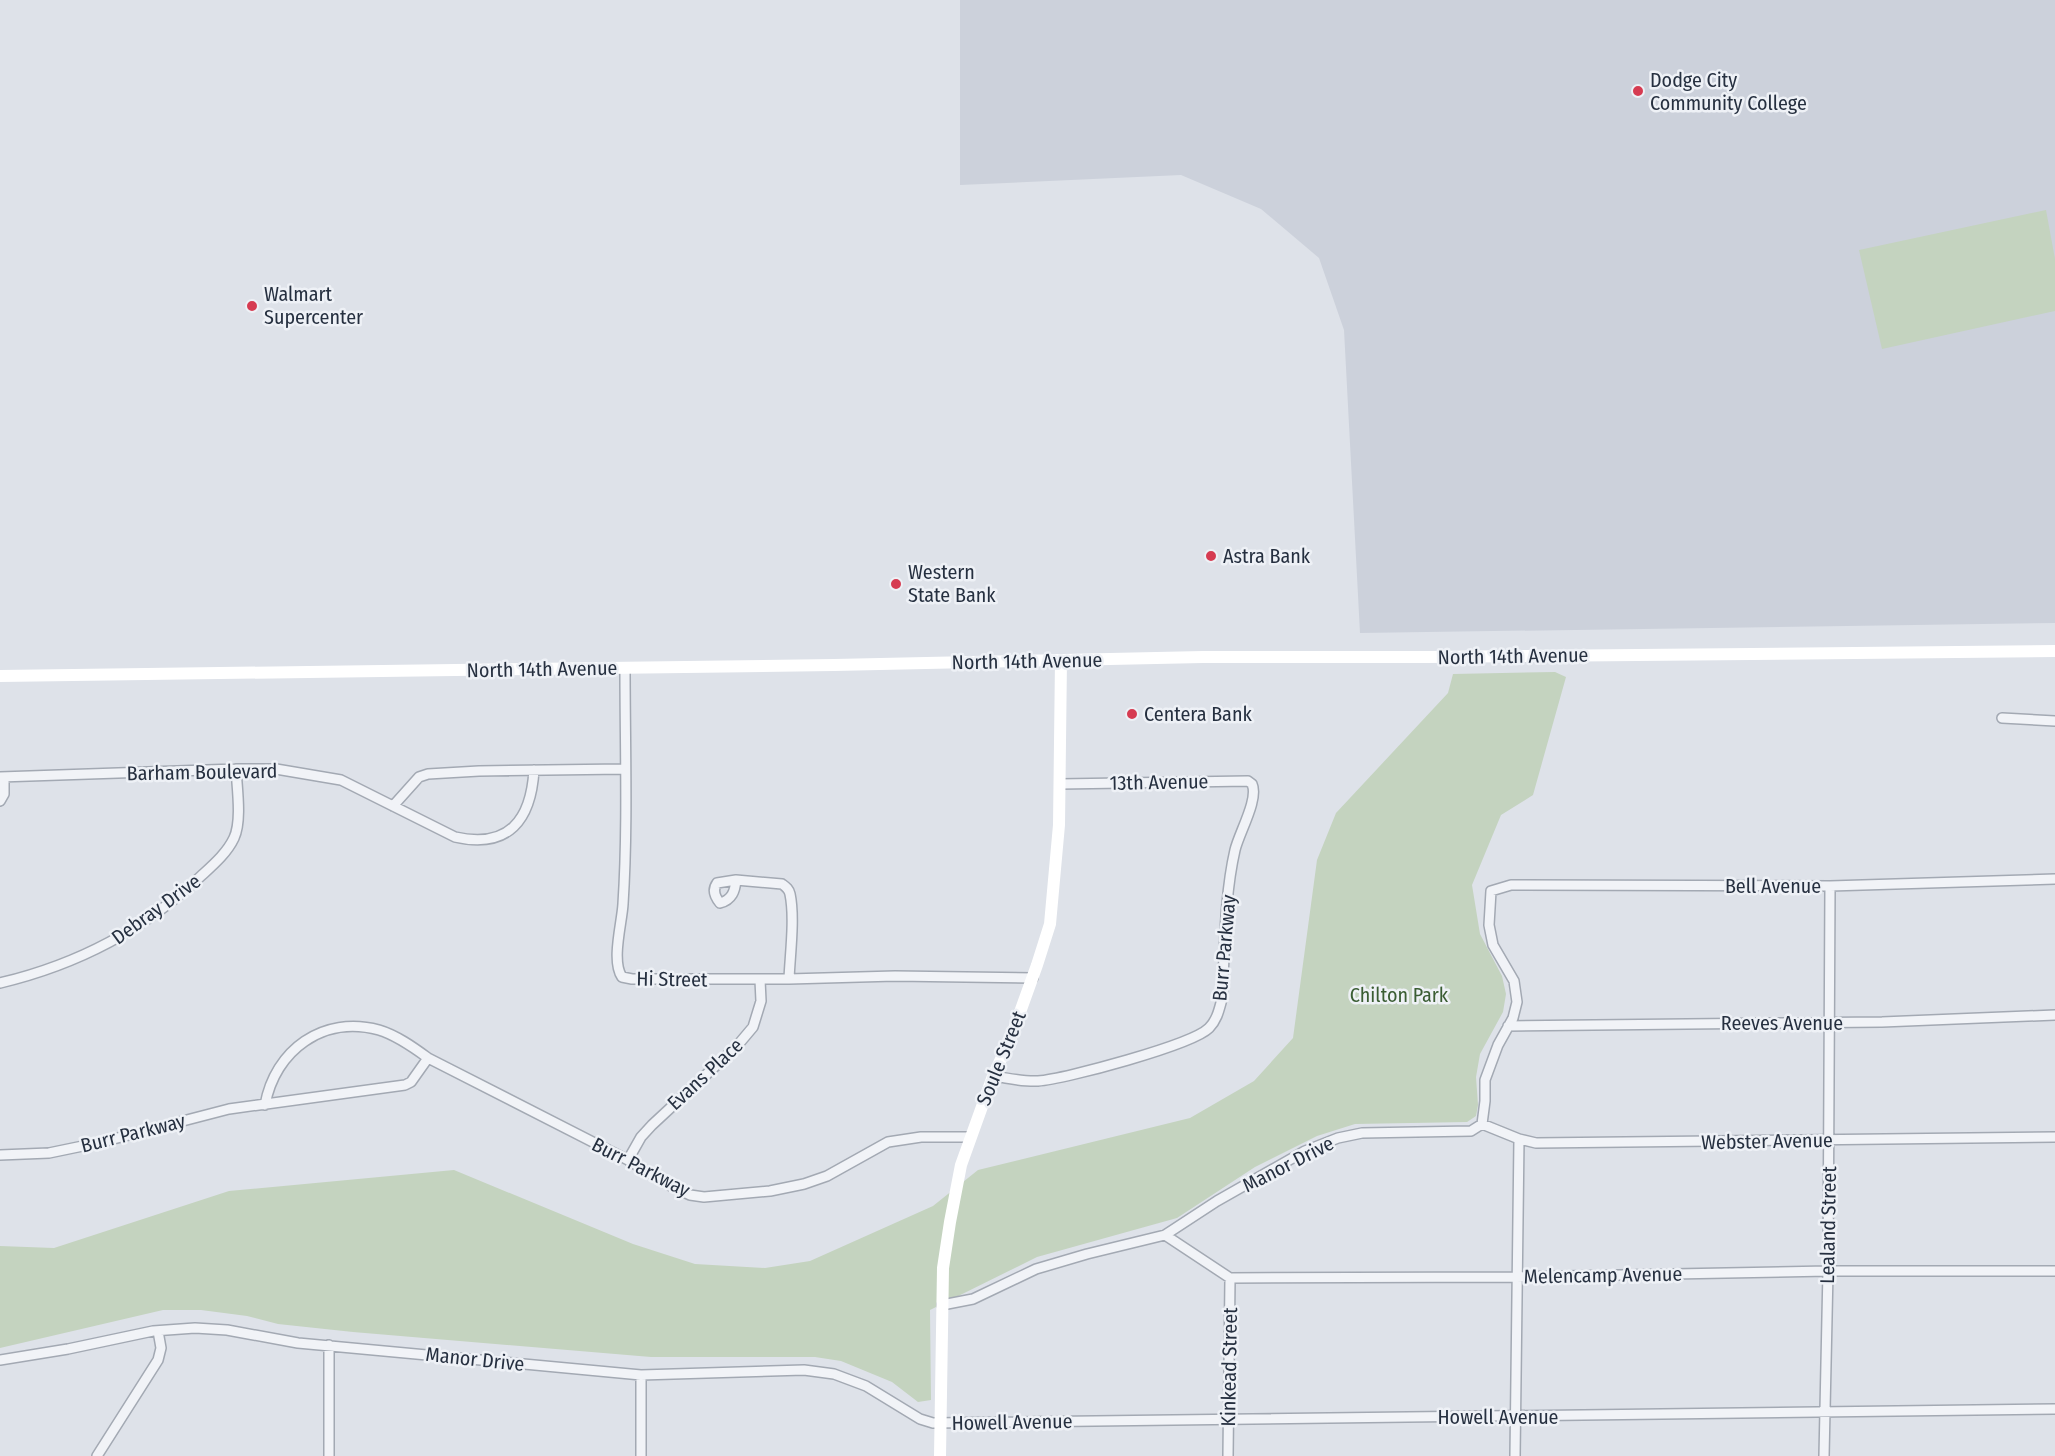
<svg xmlns="http://www.w3.org/2000/svg" width="2055" height="1456" font-family="'Fira Sans Condensed',sans-serif">
  <rect width="100%" height="100%" fill="#dee2e9"/>
  <!-- built -->
  <path fill="#ccd1db" d="M 960,0 L 2055,0 L 2055,623 L 1360,633 L 1344,330 L 1319,258 L 1261,209 L 1181,175 L 960,185 Z"/>
  <!-- green -->
  <path fill="#c4d3bf" d="M 2046,210 L 2055,259 L 2055,311 L 1882,349 L 1859,250 Z
    M 1555,672 L 1566,677 L 1533,795 L 1501,815 L 1472,885 L 1480,934 L 1502,976 L 1506,994 L 1503,1012 L 1480,1054 L 1476,1077 L 1478,1105 L 1476,1116 L 1467,1122 L 1355,1124 L 1317,1136 L 1255,1167 L 1177,1218 L 1037,1257 L 930,1310 L 931,1400 L 918,1402 L 892,1382 L 841,1361 L 815,1357 L 651,1357 L 353,1332 L 278,1324 L 247,1316 L 201,1310 L 163,1310 L 0,1348 L 0,1246 L 54,1248 L 229,1191 L 454,1170 L 633,1244 L 695,1264 L 765,1268 L 810,1261 L 933,1206 L 978,1170 L 1190,1118 L 1254,1081 L 1293,1038 L 1317,860 L 1336,813 L 1448,693 L 1453,674 Z"/>
  <g fill="none" stroke-linecap="round" stroke-linejoin="round">
    <!-- street casing -->
    <g stroke="#a3a9b3" stroke-width="12">
      <path id="street" d="M 625,668 C 625,746 628,826 623,904 C 622,923 611,961 622,977 L 632,979 L 789,979 L 895,976 L 1033,978
        M 2002,718 L 2055,721
        M 0,777 L 236,769 L 276,769 L 341,780 L 455,837 C 509,849 531,820 534,770
        M 0,801 L 4,794 L 4,777
        M 393,806 L 419,777 L 428,774 L 479,771 L 624,769
        M 736,880 L 782,884 C 786,887 789,889 790,894 C 795,918 790,955 789,979
        M 736,880 C 735,891 732,900 720,903 C 715,897 712,890 717,883 Z
        M 0,983 C 76,965 144,930 201,876 C 213,865 227,853 234,838 C 242,821 237,788 236,769
        M 1508,1026 L 1882,1022 L 2055,1015
        M 993,1076 C 1008,1078 1023,1082 1038,1081 C 1065,1079 1192,1045 1209,1028 C 1217,1020 1219,1010 1222,999 C 1225,950 1224,898 1235,850 C 1239,833 1259,799 1252,784 L 1248,781 L 1060,784
        M 265,1105 C 275,1050 323,1015 379,1030 C 396,1035 413,1047 428,1058 L 628,1160 L 671,1186 L 690,1195 L 704,1197 L 770,1191 L 804,1184 L 827,1176 L 888,1142 L 921,1137 L 969,1137
        M 1482,1124 L 1519,1139 L 1536,1143 L 2055,1137
        M 0,1155 L 49,1153 L 102,1142 L 229,1109 L 405,1085 L 411,1082 L 428,1058
        M 628,1160 L 641,1137 L 652,1125 L 737,1046 L 753,1027 L 761,1001 L 760,980
        M 1165,1235 L 1230,1278 L 1517,1277 L 1828,1271 L 2055,1271
        M 942,1305 L 973,1299 L 1036,1269 L 1087,1254 L 1165,1235 L 1217,1201 L 1305,1151 L 1338,1138 L 1362,1133 L 1471,1131 L 1482,1124 L 1485,1101 L 1485,1080 L 1498,1045 L 1513,1018 L 1517,1002 L 1514,981 L 1493,945 L 1489,925 L 1491,891 L 1511,885 L 1830,886 L 2055,879
        M 0,1360 L 68,1349 L 153,1331 L 195,1328 L 227,1330 L 298,1343 L 641,1375 L 804,1370 L 834,1374 L 866,1386 L 920,1419 L 933,1423 L 2055,1409
        M 97,1456 L 158,1360 L 161,1348 L 158,1331
        M 329,1456 L 329,1345
        M 641,1456 L 641,1375
        M 1228,1456 L 1230,1278
        M 1515,1456 L 1519,1139
        M 1824,1456 L 1828,1271 L 1830,886"/>
    </g>
    <!-- street -->
    <use href="#street" stroke="#f1f3f7" stroke-width="9"/>
    <!-- secondary -->
    <path stroke="#fff" stroke-width="12" d="M 0,676 L 834,665 L 1203,657 L 1427,657 L 2055,651
      M 940,1456 L 943,1268 L 950,1222 L 961,1165 L 993,1076 L 1010,1040 L 1037,965 L 1050,924 L 1059,825 L 1061,660"/>
  </g>
  <!-- markers -->
  <g fill="#d63b51" stroke="#eef1f6" stroke-width="2">
    <circle cx="1638" cy="91" r="6"/>
    <circle cx="252" cy="306" r="6"/>
    <circle cx="1211" cy="556" r="6"/>
    <circle cx="896" cy="584" r="6"/>
    <circle cx="1132" cy="714" r="6"/>
  </g>
  <g text-anchor="middle" stroke-width="5" stroke-linejoin="round" paint-order="stroke">
    <!-- poi labels -->
    <g font-size="20" fill="#263040" stroke="#eef1f6" text-anchor="start">
      <text x="1650" y="87">Dodge City<tspan x="1650" dy="23">Community College</tspan></text>
      <text x="264" y="301">Walmart<tspan x="264" dy="23">Supercenter</tspan></text>
      <text x="1223" y="563">Astra Bank</text>
      <text x="908" y="579">Western<tspan x="908" dy="23">State Bank</tspan></text>
      <text x="1144" y="721">Centera Bank</text>
    </g>
    <!-- street labels -->
    <g font-size="20" fill="#263040" stroke="#eef1f6">
      <text transform="translate(1513 656) rotate(-1)" y="7">North 14th Avenue</text>
      <text transform="translate(1027 661) rotate(-1)" y="7">North 14th Avenue</text>
      <text transform="translate(542 669) rotate(-1)" y="7">North 14th Avenue</text>
      <text transform="translate(202 772) rotate(-1)" y="7">Barham Boulevard</text>
      <text transform="translate(1159 782) rotate(-1)" y="7">13th Avenue</text>
      <text x="1773" y="893">Bell Avenue</text>
      <text transform="translate(156 909) rotate(-36)" y="7">Debray Drive</text>
      <text transform="translate(1224 948) rotate(-85)" y="7">Burr Parkway</text>
      <text transform="translate(672 979) rotate(1)" y="7">Hi Street</text>
      <text x="1782" y="1030">Reeves Avenue</text>
      <text transform="translate(1001 1058) rotate(-68)" y="7">Soule Street</text>
      <text transform="translate(705 1074) rotate(-43)" y="7">Evans Place</text>
      <text transform="translate(133 1133) rotate(-14)" y="7">Burr Parkway</text>
      <text transform="translate(1767 1141) rotate(-1)" y="7">Webster Avenue</text>
      <text transform="translate(1288 1164) rotate(-27)" y="7">Manor Drive</text>
      <text transform="translate(641 1167) rotate(27)" y="7">Burr Parkway</text>
      <text transform="translate(1828 1225) rotate(-89)" y="7">Lealand Street</text>
      <text transform="translate(1603 1275) rotate(-1)" y="7">Melencamp Avenue</text>
      <text transform="translate(475 1359) rotate(6)" y="7">Manor Drive</text>
      <text transform="translate(1229 1367) rotate(-89)" y="7">Kinkead Street</text>
      <text x="1498" y="1424">Howell Avenue</text>
      <text transform="translate(1012 1422) rotate(-1)" y="7">Howell Avenue</text>
    </g>
    <!-- park labels -->
    <g font-size="20" fill="#3a5d33" stroke="#eef1f6">
      <text x="1399" y="1002">Chilton Park</text>
    </g>
  </g>
</svg>
